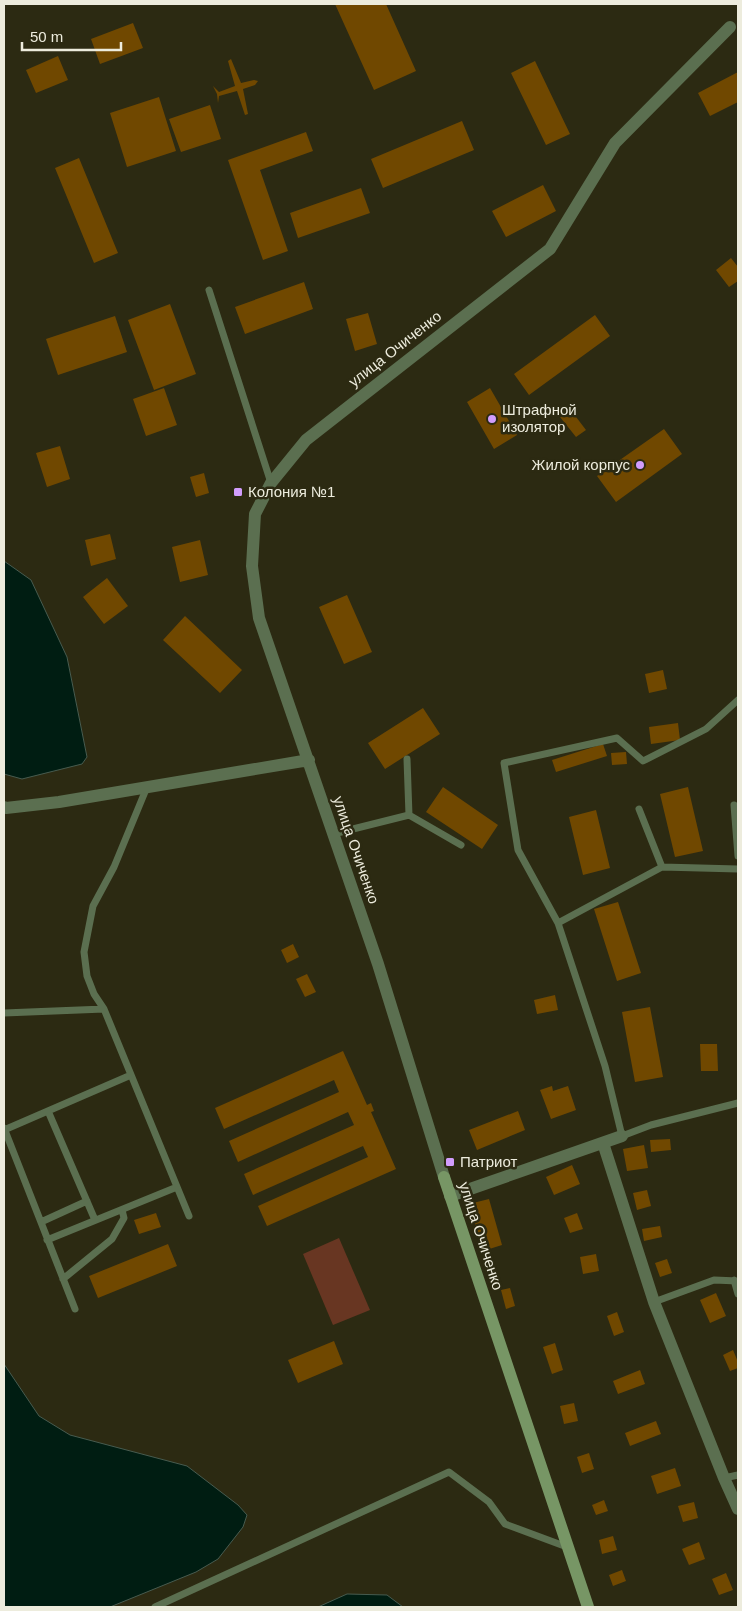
<svg xmlns="http://www.w3.org/2000/svg" width="742" height="1611" font-family="Arial,sans-serif">
  <rect width="100%" height="100%" fill="#2c2a12"/>
  <!-- green -->
  <path fill="#683622" d="M 339,1238 L 370,1310 L 333,1325 L 303,1254 Z"/>
  <!-- water -->
  <path fill="#001d12" stroke="#475b4f" d="M 4,561 L 31,580 L 67,657 L 87,757 L 82,764 L 22,779 L 4,774 Z
    M 4,1364 L 39,1416 L 70,1435 L 187,1466 L 238,1505 L 247,1515 L 243,1527 L 218,1559 L 196,1572 L 110,1607 L 4,1607 Z
    M 347,1594 L 387,1595 L 403,1607 L 318,1607 Z"/>
  <!-- building -->
  <path fill="#704800" d="M 335,4 L 386,4 L 416,71 L 374,90 Z
    M 133,23 L 143,48 L 100,64 L 91,39 Z
    M 58,56 L 68,80 L 36,93 L 26,70 Z
    M 231,59 L 241,83 L 254,80 L 258,81 L 255,85 L 243,89 L 248,114 L 245,115 L 237,91 L 219,96 L 218,103 L 217,94 L 213,86 L 219,92 L 235,86 L 228,61 Z
    M 535,61 L 570,134 L 546,145 L 511,73 Z
    M 738,72 L 738,102 L 710,116 L 698,93 Z
    M 159,97 L 176,151 L 127,167 L 110,113 Z
    M 210,105 L 221,139 L 181,152 L 169,119 Z
    M 462,121 L 474,150 L 383,188 L 371,159 Z
    M 306,132 L 313,151 L 260,170 L 288,251 L 263,260 L 228,160 Z
    M 79,158 L 118,253 L 94,263 L 55,168 Z
    M 543,185 L 556,211 L 506,237 L 492,211 Z
    M 361,188 L 370,213 L 298,238 L 290,213 Z
    M 731,258 L 738,267 L 738,281 L 729,287 L 716,270 Z
    M 304,282 L 313,309 L 245,334 L 235,307 Z
    M 170,304 L 196,374 L 154,390 L 128,320 Z
    M 368,313 L 377,344 L 355,351 L 346,319 Z
    M 595,315 L 610,336 L 529,395 L 514,374 Z
    M 115,316 L 127,352 L 58,375 L 46,339 Z
    M 164,388 L 177,425 L 146,436 L 133,399 Z
    M 490,388 L 517,435 L 494,449 L 467,402 Z
    M 570,409 L 586,430 L 576,437 L 560,417 Z
    M 664,429 L 682,454 L 616,502 L 597,476 Z
    M 60,446 L 70,479 L 47,487 L 36,453 Z
    M 204,473 L 209,493 L 196,497 L 190,477 Z
    M 110,534 L 116,559 L 91,566 L 85,540 Z
    M 200,540 L 208,575 L 180,582 L 172,547 Z
    M 107,578 L 128,606 L 104,624 L 83,597 Z
    M 347,595 L 372,652 L 344,664 L 319,607 Z
    M 185,616 L 242,670 L 220,693 L 163,640 Z
    M 663,670 L 667,689 L 649,693 L 645,674 Z
    M 423,708 L 440,734 L 385,769 L 368,743 Z
    M 678,723 L 680,740 L 651,744 L 649,727 Z
    M 603,744 L 607,756 L 556,772 L 552,760 Z
    M 626,752 L 627,764 L 612,765 L 611,753 Z
    M 443,787 L 498,825 L 482,849 L 426,812 Z
    M 688,787 L 703,851 L 675,857 L 660,794 Z
    M 596,810 L 610,868 L 583,875 L 569,817 Z
    M 618,902 L 641,973 L 617,981 L 594,909 Z
    M 293,944 L 299,957 L 287,963 L 281,950 Z
    M 307,974 L 316,992 L 305,997 L 296,979 Z
    M 555,995 L 558,1010 L 537,1014 L 534,1000 Z
    M 650,1007 L 663,1077 L 635,1082 L 622,1012 Z
    M 700,1044 L 717,1044 L 718,1071 L 701,1071 Z
    M 343,1051 L 367,1105 L 371,1103 L 374,1111 L 371,1112 L 396,1169 L 267,1226 L 258,1206 L 368,1157 L 363,1146 L 253,1195 L 244,1174 L 354,1125 L 348,1112 L 238,1162 L 229,1141 L 339,1092 L 334,1080 L 224,1129 L 215,1108 Z
    M 552,1086 L 553,1091 L 568,1086 L 576,1110 L 551,1119 L 540,1090 Z
    M 518,1111 L 525,1130 L 477,1150 L 469,1130 Z
    M 670,1139 L 671,1150 L 651,1152 L 650,1140 Z
    M 644,1145 L 648,1168 L 627,1171 L 623,1149 Z
    M 572,1165 L 580,1184 L 554,1195 L 546,1177 Z
    M 647,1190 L 651,1206 L 637,1210 L 633,1193 Z
    M 489,1199 L 502,1245 L 483,1251 L 469,1204 Z
    M 156,1213 L 161,1227 L 139,1234 L 134,1220 Z
    M 577,1213 L 583,1229 L 570,1233 L 564,1218 Z
    M 660,1226 L 662,1237 L 644,1241 L 642,1229 Z
    M 168,1244 L 177,1266 L 98,1298 L 89,1276 Z
    M 596,1254 L 599,1271 L 583,1274 L 580,1257 Z
    M 667,1259 L 672,1273 L 660,1277 L 655,1263 Z
    M 510,1288 L 515,1306 L 506,1309 L 501,1290 Z
    M 716,1293 L 726,1316 L 710,1323 L 700,1300 Z
    M 617,1312 L 624,1332 L 614,1336 L 607,1316 Z
    M 334,1341 L 343,1364 L 298,1383 L 288,1360 Z
    M 555,1343 L 563,1370 L 552,1374 L 543,1347 Z
    M 733,1350 L 738,1362 L 738,1368 L 730,1371 L 723,1355 Z
    M 640,1370 L 645,1384 L 618,1394 L 613,1381 Z
    M 574,1403 L 578,1421 L 564,1424 L 560,1406 Z
    M 656,1421 L 661,1434 L 630,1446 L 625,1433 Z
    M 589,1453 L 594,1469 L 582,1473 L 577,1457 Z
    M 675,1468 L 681,1486 L 657,1494 L 651,1476 Z
    M 604,1500 L 608,1511 L 596,1515 L 592,1505 Z
    M 694,1502 L 698,1518 L 683,1522 L 678,1506 Z
    M 613,1536 L 617,1550 L 602,1554 L 599,1540 Z
    M 699,1542 L 705,1559 L 689,1565 L 682,1549 Z
    M 622,1570 L 626,1581 L 613,1586 L 609,1575 Z
    M 726,1573 L 733,1590 L 719,1595 L 712,1579 Z"/>
  <g fill="none" stroke-linecap="round" stroke-linejoin="round">
    <!-- lane -->
    <path stroke="#5b6f50" stroke-width="7" d="M 209,290 L 271,483
      M 738,700 L 706,729 L 643,761 L 617,738 L 504,763 L 518,850 L 558,923 L 605,1066 L 622,1136 L 651,1125 L 738,1103
      M 407,759 L 409,815
      M 734,805 L 738,856
      M 333,834 L 409,815 L 461,845
      M 662,867 L 738,869
      M 558,923 L 662,867 L 639,809
      M 104,1009 L 94,994 L 87,976 L 84,952 L 93,906 L 114,867 L 147,787
      M 4,1013 L 104,1009 L 189,1216
      M 48,1111 L 95,1220
      M 4,1128 L 75,1309
      M 4,1130 L 131,1075
      M 41,1222 L 87,1201
      M 47,1240 L 177,1187
      M 63,1279 L 112,1239 L 124,1218 L 122,1210
      M 734,1280 L 738,1294
      M 654,1302 L 714,1280 L 738,1281
      M 724,1478 L 738,1475
      M 155,1607 L 449,1472 L 489,1502 L 505,1524 L 567,1547"/>
    <!-- street -->
    <path stroke="#5b6f50" stroke-width="12" d="M 4,807 L 6,808 L 59,802 L 309,760
      M 603,1143 L 654,1302 L 724,1478 L 738,1509
      M 444,1177 L 378,964 L 259,618 L 252,566 L 255,514 L 271,483 L 306,440 L 550,249 L 615,143 L 730,27
      M 450,1196 L 622,1136"/>
    <!-- secondary -->
    <path stroke="#779665" stroke-width="12" d="M 444,1177 L 588,1607"/>
  </g>
  <!-- markers -->
  <g fill="#d29dfd" stroke="#2c2a12" stroke-width="2">
    <circle cx="492" cy="419" r="5"/>
    <circle cx="640" cy="465" r="5"/>
    <rect x="233" y="487" width="10" height="10" rx="2.5"/>
    <rect x="445" y="1157" width="10" height="10" rx="2.5"/>
  </g>
  <g text-anchor="middle" stroke-width="5" stroke-linejoin="round" paint-order="stroke">
    <!-- street labels -->
    <g font-size="15" fill="#edecdd" stroke="#2c2a12">
      <text transform="translate(395 349) rotate(-38)" y="5">улица Очиченко</text>
      <text transform="translate(356 850) rotate(71)" y="5">улица Очиченко</text>
      <text transform="translate(481 1236) rotate(72)" y="5">улица Очиченко</text>
    </g>
    <!-- poi labels -->
    <g font-size="15" fill="#edecdd" stroke="#2c2a12" text-anchor="start">
      <text x="502" y="415">Штрафной<tspan x="502" dy="17">изолятор</tspan></text>
      <text x="630" y="470" text-anchor="end">Жилой корпус</text>
      <text x="248" y="497">Колония №1</text>
      <text x="460" y="1167">Патриот</text>
    </g>
  </g>
  <!-- border -->
  <rect width="742" height="1611" fill="none" stroke="#edecdd" stroke-width="10"/>
  <!-- scale -->
  <path d="M22 42v8h99v-8" fill="none" stroke="#edecdd" stroke-width="2.5"/>
  <text x="30" y="42" font-size="15" fill="#edecdd" stroke="#2c2a12" stroke-width="4" paint-order="stroke">50 m</text>
</svg>
